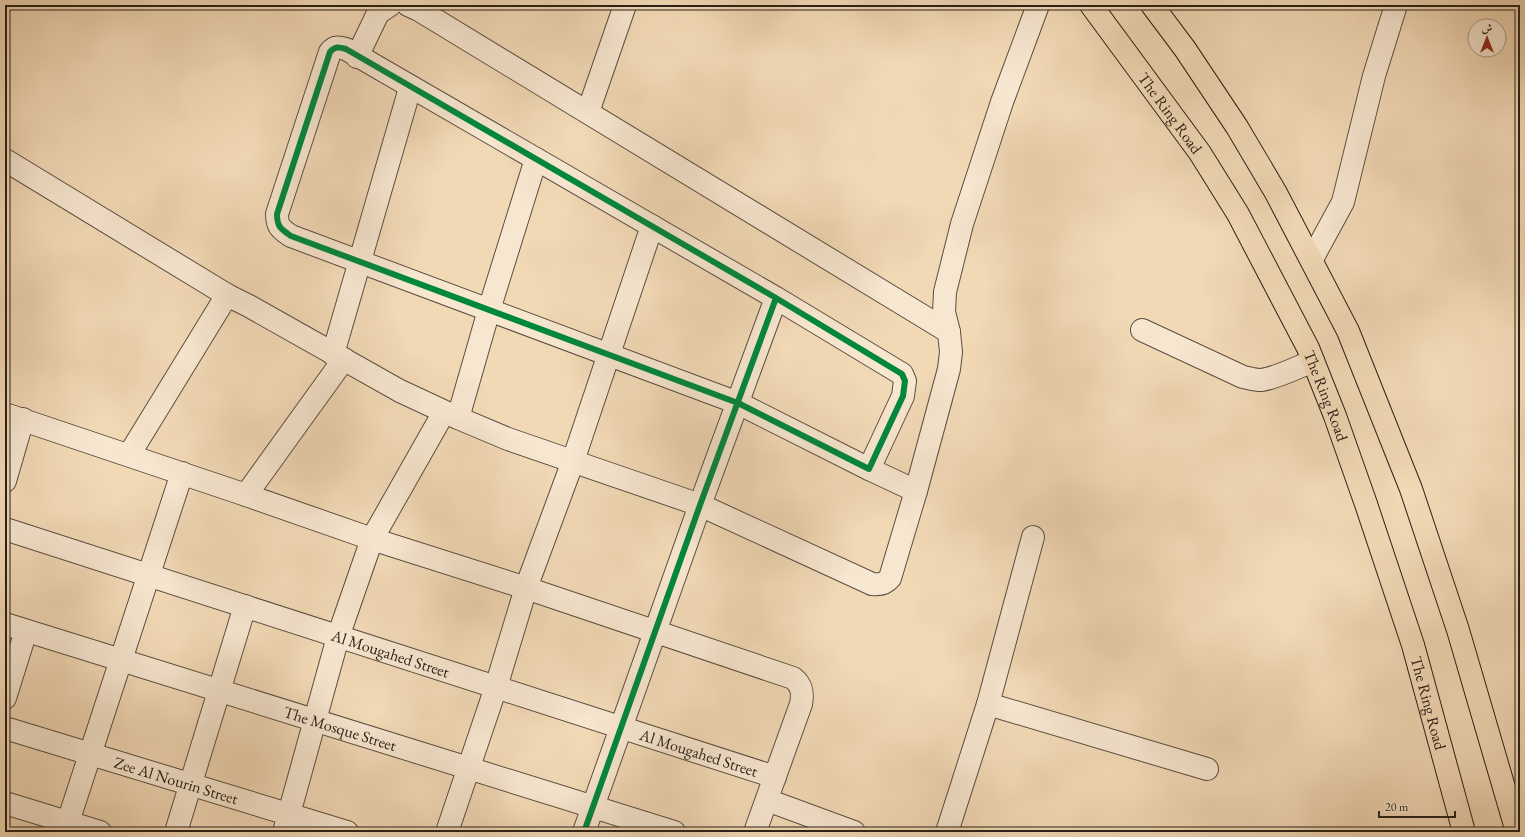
<svg xmlns="http://www.w3.org/2000/svg" width="1525" height="837" font-family="'EB Garamond',Amiri,serif">
  <rect width="100%" height="100%" fill="#f2d9b6"/>
  <filter id="stains"><feTurbulence type="fractalNoise" baseFrequency=".005" numOctaves="4"/><feColorMatrix values="0 0 0 0 .2 0 0 0 0 .09 0 0 0 0 .02 0 0 0 .5 -.17"/></filter>
  <radialGradient id="worn" r=".72"><stop offset=".6" stop-color="#630" stop-opacity="0"/><stop offset="1" stop-color="#630" stop-opacity=".3"/></radialGradient>
  <g fill="none" stroke-linecap="round" stroke-linejoin="round">
    <!-- minor casing -->
    <g stroke="#5a4e3f" stroke-width="24">
      <g id="minor">
        <path d="M 408,5 L 419,10 L 949,332"/>
        <path d="M 357,57 L 378,13 L 390,5"/>
        <path d="M 588,112 L 625,5"/>
        <path d="M 5,160 L 227,295"/>
        <path d="M 1312,259 L 1343,202 L 1374,76 L 1396,5"/>
        <path d="M 1142,330 L 1243,377 C 1249,378 1255,380 1261,380 C 1277,378 1298,367 1313,361"/>
        <path d="M 333,354 L 410,88"/>
        <path d="M 5,414 L 246,495 L 372,539 L 526,588 L 793,678 C 802,685 803,693 801,704 L 755,832"/>
        <path d="M 458,418 L 489,310 L 536,159"/>
        <path d="M 129,455 L 227,295 L 249,306 L 400,391 L 458,418 L 508,439 L 700,505 L 872,584 C 880,585 885,584 890,578 L 916,491 L 949,369 L 951,352 L 949,332 L 944,312 L 945,292 L 962,224 L 1002,102 L 1038,5"/>
        <path d="M 869,469 L 916,491"/>
        <path d="M 5,481 L 23,419"/>
        <path d="M 246,495 L 344,359"/>
        <path id="s1" d="M 5,529 L 775,777"/>
        <path id="s2" d="M 5,624 L 674,832"/>
        <path d="M 5,698 L 26,631"/>
        <path d="M 988,704 L 1207,769"/>
        <path id="s3" d="M 5,728 L 347,832"/>
        <path d="M 767,800 L 854,832"/>
        <path d="M 5,803 L 100,832"/>
        <path d="M 68,822 L 182,473"/>
        <path d="M 176,832 L 245,606"/>
        <path d="M 284,832 L 338,637 L 372,539 L 444,412"/>
        <path d="M 447,832 L 496,687 L 526,588 L 573,461 L 652,226"/>
        <path d="M 584,832 L 700,505 L 776,298 L 902,374 L 905,381 L 903,396 L 869,469 L 738,403 L 291,236 C 281,229 277,227 277,214 L 330,52 C 335,46 339,47 346,49 L 776,298"/>
        <path d="M 947,832 L 988,704 L 1033,537"/>
      </g>
    </g>
    <!-- highway casing -->
    <g stroke="#282017" stroke-width="24">
      <g id="highway">
        <path id="s4" d="M 1091,5 L 1200,153 L 1238,214 L 1308,348 L 1335,416 L 1366,504 L 1413,645 L 1464,832"/>
        <path d="M 1152,5 L 1185,49 L 1237,127 L 1276,193 L 1348,331 L 1411,489 L 1458,630 L 1517,832"/>
      </g>
    </g>
    <!-- minor -->
    <use href="#minor" stroke="#f7e6d0" stroke-width="22"/>
    <!-- highway -->
    <use href="#highway" stroke="#f2d9b6" stroke-width="22"/>
    <!-- cycleway casing -->
    <g stroke="#f7e6d0" stroke-width="8">
      <path id="cycleway" d="M 584,832 L 700,505 L 776,298 L 902,374 L 905,381 L 903,396 L 869,469 L 738,403 L 291,236 C 281,229 277,227 277,214 L 330,52 C 335,46 339,47 346,49 L 776,298"/>
    </g>
    <!-- cycleway -->
    <use href="#cycleway" stroke="#00873e" stroke-width="6"/>
  </g>
  <g text-anchor="middle" stroke-width="3" stroke-linejoin="round" paint-order="stroke">
    <!-- street labels -->
    <g font-size="16" fill="#282017" stroke="#f7e6d0">
      <text dy="6" stroke="none"><textPath href="#s4" startOffset="134">The Ring Road</textPath></text>
      <text dy="6" stroke="none"><textPath href="#s4" startOffset="458">The Ring Road</textPath></text>
      <text dy="6" stroke="none"><textPath href="#s1" startOffset="405">Al Mougahed Street</textPath></text>
      <text dy="6" stroke="none"><textPath href="#s4" startOffset="782">The Ring Road</textPath></text>
      <text dy="6" stroke="none"><textPath href="#s2" startOffset="351">The Mosque Street</textPath></text>
      <text dy="6" stroke="none"><textPath href="#s1" startOffset="729">Al Mougahed Street</textPath></text>
      <text dy="6" stroke="none"><textPath href="#s3" startOffset="179">Zee Al Nourin Street</textPath></text>
    </g>
  </g>
  <!-- margin -->
  <rect width="1525" height="837" fill="none" stroke="#f2d9b6" stroke-width="20"/>
  <rect x="6" y="6" width="1513" height="825" fill="none" stroke="#282017" stroke-width="2"/>
  <rect x="10" y="10" width="1505" height="817" fill="none" stroke="#282017"/>
  <!-- north arrow -->
  <g transform="translate(1487 38)"><circle r="19" fill="#f7e6d0" stroke="#a49786"/>
  <path d="M0-3L7 15L0 10L-7 15Z" fill="#8f2418"/>
  <text y="-6" font-size="11" font-weight="bold" text-anchor="middle" fill="#282017">ش</text>
  </g>
  <!-- scale -->
  <path d="M1379 811v6h76v-6" fill="none" stroke="#282017" stroke-width="2"/>
  <text x="1385" y="811" font-size="12" fill="#282017" stroke="#f7e6d0" stroke-width="3" paint-order="stroke">20 m</text>
  <rect width="100%" height="100%" filter="url(#stains)"/>
  <rect width="100%" height="100%" fill="url(#worn)"/>
</svg>
